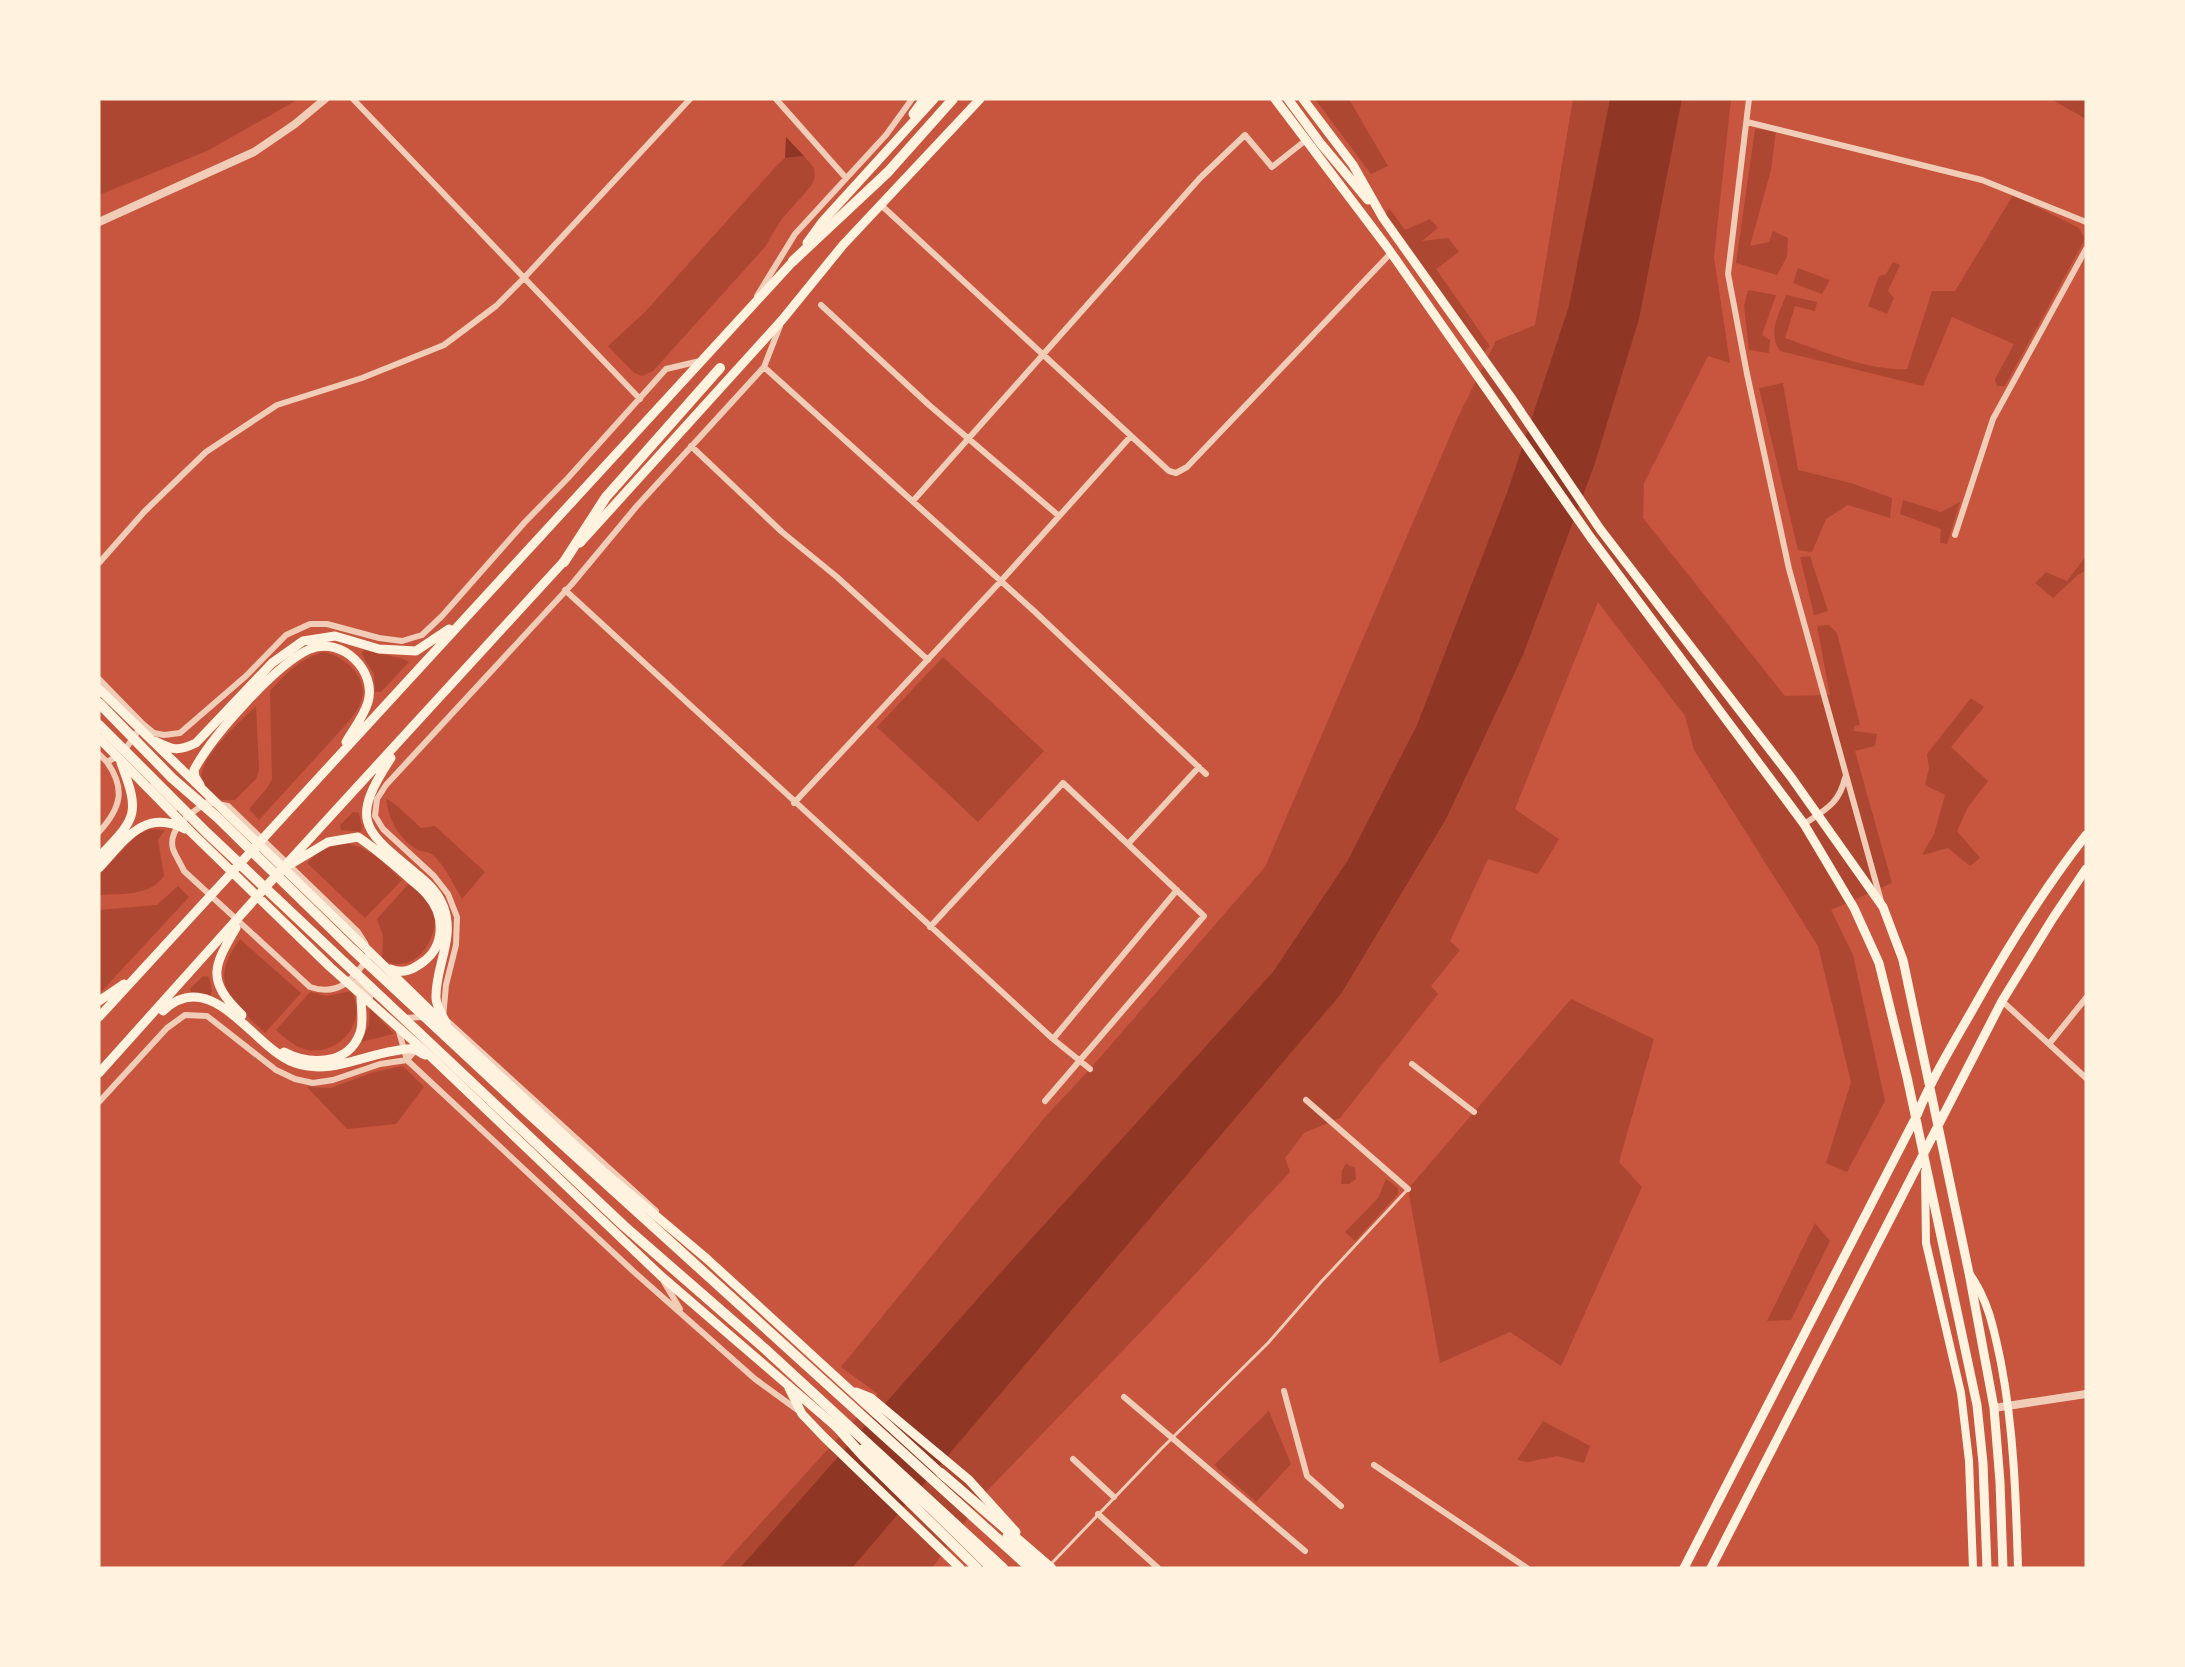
<svg xmlns="http://www.w3.org/2000/svg" width="2185" height="1667" font-family="Montserrat,sans-serif">
  <rect width="100%" height="100%" fill="#c8553d"/>
  <!-- green -->
  <path fill="#ae4732" d="M 99,99 L 299,99 L 207,151 L 99,195 Z
    M 1315,99 L 1349,99 L 1388,166 L 1371,174 Z
    M 1573,99 L 1731,99 L 1714,257 L 1730,363 L 1708,356 L 1644,483 L 1643,518 L 1785,696 L 1830,695 L 1817,626 L 1829,625 L 1837,633 L 1860,725 L 1854,726 L 1854,731 L 1877,734 L 1875,746 L 1855,751 L 1892,883 L 1831,910 L 1853,955 L 1885,1101 L 1847,1172 L 1826,1163 L 1851,1082 L 1818,946 L 1694,750 L 1685,716 L 1598,602 L 1515,809 L 1559,839 L 1538,874 L 1488,859 L 1450,941 L 1460,950 L 1431,986 L 1438,994 L 1340,1118 L 1304,1133 L 1285,1158 L 1290,1172 L 1157,1315 L 987,1491 L 932,1568 L 720,1568 L 878,1394 L 841,1367 L 1046,1116 L 1090,1069 L 1265,867 L 1459,415 L 1496,341 L 1535,325 Z
    M 2051,99 L 2086,99 L 2086,119 Z
    M 1755,129 L 1776,131 L 1771,170 L 1750,246 L 1769,242 L 1773,231 L 1788,238 L 1787,257 L 1777,275 L 1736,263 Z
    M 804,156 L 814,168 L 815,177 L 811,186 L 781,220 L 765,247 L 653,371 L 642,376 L 634,373 L 608,346 L 645,312 L 779,163 L 785,158 Z
    M 2013,195 L 2079,228 L 2085,239 L 2005,386 L 1997,386 L 1995,379 L 2014,344 L 1952,317 L 1923,386 L 1780,351 C 1767,333 1779,314 1786,295 L 1817,302 L 1815,311 L 1795,306 L 1785,338 C 1822,351 1868,371 1907,369 L 1932,291 L 1955,291 Z
    M 1389,208 L 1405,230 L 1430,219 L 1438,228 L 1422,241 L 1448,238 L 1459,252 L 1436,269 L 1490,346 L 1484,352 L 1386,214 Z
    M 1893,262 L 1900,265 L 1888,291 L 1894,298 L 1887,314 L 1868,306 L 1879,276 L 1886,274 Z
    M 1798,268 L 1830,280 L 1822,294 L 1793,283 Z
    M 1748,290 L 1776,295 L 1762,335 L 1770,340 L 1769,353 L 1749,350 L 1744,306 Z
    M 1783,383 L 1798,470 L 1851,483 L 1892,498 L 1890,518 L 1848,505 L 1826,519 L 1812,552 L 1798,550 L 1759,388 Z
    M 1903,500 L 1941,512 L 1960,502 L 1947,544 L 1940,543 L 1941,529 L 1900,514 Z
    M 1810,556 L 1828,611 L 1814,615 L 1800,557 Z
    M 2086,556 L 2086,570 L 2078,575 L 2053,598 L 2035,583 L 2046,572 L 2067,581 Z
    M 365,650 C 378,655 401,656 409,662 L 381,692 L 375,692 L 374,674 L 361,653 Z
    M 324,652 C 347,657 372,681 359,706 C 357,711 353,715 351,719 L 259,820 L 249,809 L 267,788 L 272,779 L 270,691 C 286,674 300,658 324,652 Z
    M 943,657 L 1044,751 L 978,822 L 877,727 Z
    M 1971,698 L 1984,707 L 1951,747 L 1988,781 L 1968,807 L 1957,831 L 1980,858 L 1970,866 L 1948,848 L 1922,855 L 1934,834 L 1945,795 L 1925,785 L 1929,768 L 1927,754 Z
    M 256,706 L 259,770 L 256,779 L 235,800 L 221,800 C 215,794 205,787 202,780 C 196,760 242,720 256,706 Z
    M 386,798 L 396,805 L 421,828 L 435,826 L 485,872 L 462,899 C 455,887 442,860 430,853 C 426,851 420,852 416,849 C 398,838 388,818 386,798 Z
    M 353,812 L 359,813 L 362,828 L 360,832 L 341,830 L 340,825 Z
    M 150,829 L 165,830 L 158,840 L 164,876 C 149,897 123,893 99,895 L 99,875 L 137,835 Z
    M 345,843 C 371,848 383,862 402,880 L 365,918 L 307,863 L 321,850 Z
    M 411,881 C 420,890 430,897 434,910 C 437,919 434,930 431,938 C 422,960 404,970 382,960 L 383,936 L 377,919 Z
    M 178,886 L 189,897 L 99,994 L 99,910 L 157,905 Z
    M 240,939 L 301,993 L 265,1033 C 231,1001 207,984 240,939 Z
    M 203,976 L 209,977 L 212,992 L 210,996 L 192,994 L 190,989 Z
    M 351,991 C 369,1022 339,1055 308,1050 C 295,1047 286,1039 276,1030 L 310,992 L 327,996 Z
    M 1571,999 L 1654,1039 L 1619,1162 L 1642,1187 L 1561,1366 L 1510,1332 L 1440,1363 L 1408,1189 Z
    M 370,1008 L 394,1034 L 360,1042 L 369,1025 Z
    M 403,1066 L 424,1087 L 396,1124 L 347,1129 L 307,1087 L 331,1088 L 374,1072 Z
    M 1346,1164 L 1355,1168 L 1356,1179 L 1349,1184 L 1341,1184 L 1342,1170 Z
    M 1386,1179 L 1398,1188 L 1398,1194 L 1355,1241 L 1345,1232 L 1378,1198 Z
    M 1815,1223 L 1830,1241 L 1791,1320 L 1767,1321 Z
    M 1269,1411 L 1291,1464 L 1256,1502 L 1214,1465 Z
    M 1543,1421 L 1590,1446 L 1584,1463 L 1557,1456 L 1528,1462 L 1517,1460 Z"/>
  <!-- water -->
  <path fill="#8f3625" d="M 1610,99 L 1682,99 L 1639,319 L 1594,466 L 1523,655 L 1446,819 L 1341,994 L 852,1568 L 740,1568 L 995,1279 L 1273,972 L 1348,860 L 1417,725 L 1507,493 L 1569,306 Z
    M 786,137 L 804,156 L 785,158 Z"/>
  <g fill="none" stroke-linecap="round" stroke-linejoin="round">
    <!-- service -->
    <path stroke="#f1ccb7" stroke-width="3" d="M 1051,1564 L 1161,1449 L 1268,1343 L 1321,1282 L 1407,1190"/>
    <!-- minor -->
    <path stroke="#f1ccb7" stroke-width="6" d="M 353,99 L 640,399
      M 776,99 L 846,178
      M 1749,99 L 1728,274 L 1747,374 L 1789,569 L 1881,901
      M 1747,122 L 1982,180 L 2086,222
      M 881,205 L 1169,471 L 1176,473 L 1187,467 L 1391,253
      M 757,296 L 795,234 L 886,135 L 912,99
      M 821,305 L 929,405 L 1059,516
      M 764,367 L 1034,611 L 1206,774
      M 691,446 L 782,532 L 837,577 L 928,660
      M 913,501 L 1200,178 L 1245,135 L 1272,167 L 1306,140
      M 1955,535 L 1993,419 L 2086,249
      M 99,563 L 144,512 L 206,452 L 277,405 L 362,378 L 444,345 L 496,306 L 524,278 L 690,99
      M 565,590 L 1053,1039 L 1090,1069
      M 99,679 L 143,724 L 124,751 L 126,753
      M 143,724 L 154,733 L 164,735 L 180,733 L 246,676 L 286,635 L 310,624 L 327,624 L 379,638 L 402,641 L 422,635 L 442,616 L 525,522 L 568,478 L 666,369 L 700,361
      M 99,754 L 107,762 L 118,756
      M 152,786 L 174,809
      M 207,802 L 228,806 L 358,932 L 365,943 L 369,956 C 354,979 339,997 310,987 L 184,871 C 181,864 176,857 173,849 C 167,828 193,812 207,802 Z
      M 794,803 L 1001,581 L 1131,436
      M 1804,824 C 1825,810 1839,804 1845,778
      M 99,832 C 121,808 126,789 107,762
      M 1128,844 L 1199,767
      M 930,927 L 1063,783 L 1204,916 L 1045,1101
      M 350,979 L 370,997
      M 2002,1001 L 2086,1078
      M 402,1018 L 425,1017
      M 443,1018 L 446,985 L 456,945 L 457,917 L 448,894 L 434,876 L 383,829 L 375,816 L 377,799 L 386,785 L 572,584 L 636,507 L 764,367 L 780,326
      M 444,1018 L 656,1211
      M 398,1028 L 407,1060 L 633,1271 L 755,1379 L 799,1411
      M 1053,1039 L 1177,890
      M 2049,1044 L 2086,998
      M 1412,1064 L 1474,1112
      M 1306,1100 L 1408,1189
      M 99,1102 L 167,1028 L 185,1015 L 207,1016 L 276,1070 L 295,1079 L 313,1083 L 333,1080 L 380,1064 L 407,1060 L 417,1048
      M 664,1282 L 680,1309
      M 1284,1391 L 1307,1476 L 1341,1506
      M 1124,1397 L 1305,1551
      M 1073,1459 L 1114,1497
      M 1374,1465 L 1527,1568
      M 1098,1514 L 1158,1568"/>
    <!-- tertiary -->
    <path stroke="#f1ccb7" stroke-width="8" d="M 99,222 L 254,152 L 295,124 L 325,99
      M 1994,1408 L 2086,1394"/>
    <!-- secondary -->
    <path stroke="#fff3e0" stroke-width="8" d="M 1925,1172 L 1926,1243 L 1961,1393 L 1969,1461 L 1973,1568
      M 1969,1273 C 1989,1301 1994,1330 2001,1363 C 2014,1431 2016,1499 2018,1568"/>
    <!-- primary -->
    <path stroke="#fff3e0" stroke-width="9" d="M 1275,99 L 1387,247 L 1591,538 L 1804,824 L 1854,908 L 1879,963 L 1907,1077 L 1977,1405 L 1983,1463 L 1987,1568
      M 1288,99 L 1321,144 L 1368,200
      M 1303,99 L 1353,165 L 1383,218 L 1510,396 L 1600,529 L 1791,777 L 1883,907 L 1903,960 L 1969,1273 L 1994,1408 L 2000,1482 L 2003,1568
      M 913,114 L 924,99
      M 807,243 L 823,221 L 934,99
      M 580,543 L 782,320 L 843,245 L 980,99
      M 99,689 L 448,1028 L 604,1172 L 707,1259 L 945,1477
      M 99,738 L 192,833 L 330,967 L 427,1053 L 661,1276 L 840,1430
      M 155,741 C 173,750 177,752 196,743 L 272,663 L 303,641 L 335,636 L 379,649 L 416,651 L 449,629
      M 391,758 C 347,824 366,831 419,876 C 430,885 439,894 444,908 C 455,939 435,967 436,998 C 436,1006 443,1016 446,1023
      M 200,785 L 195,777 L 194,770 C 212,736 276,664 310,649 C 342,636 377,671 368,702 C 364,716 353,730 346,742
      M 99,857 C 136,818 141,815 121,763
      M 291,864 L 328,842 L 358,837 C 376,849 392,863 408,877 C 414,883 423,889 428,896 C 445,915 445,946 423,962 C 412,970 404,974 390,969
      M 99,868 C 125,840 144,808 185,829
      M 236,928 C 213,967 206,980 242,1015
      M 99,1001 L 124,984
      M 163,1011 C 212,964 254,1049 295,1063 C 329,1075 361,1056 394,1051 C 400,1050 407,1048 413,1049 C 417,1050 421,1053 425,1055
      M 99,1017 L 797,257
      M 284,1052 C 309,1065 348,1066 360,1033 C 364,1021 361,1008 361,996
      M 99,1073 L 281,870 L 567,558
      M 789,1388 L 802,1414 L 824,1437 L 960,1568
      M 856,1392 L 871,1398 L 969,1480 L 1016,1532
      M 862,1449 L 930,1508 L 991,1568
      M 1007,1536 L 1040,1568
      M 1684,1568 L 1917,1115 C 1932,1078 1953,1044 1973,1009 C 2007,948 2043,890 2086,835
      M 1711,1568 L 2002,1001 L 2053,918 L 2086,869"/>
    <!-- trunk -->
    <path stroke="#fff3e0" stroke-width="10" d="M 793,261 L 888,172 L 953,99
      M 564,562 L 606,497 L 720,368
      M 99,703 L 172,778 L 218,818 L 352,949 L 526,1111 L 1030,1568
      M 99,725 L 207,833 L 624,1226 L 764,1348 L 1003,1568
      M 835,1425 L 864,1457 L 977,1568
      M 941,1473 L 1051,1568"/>
  </g>
  <!-- border -->
  <rect width="2185" height="1667" fill="none" stroke="#fff3e0" stroke-width="201"/>
</svg>
